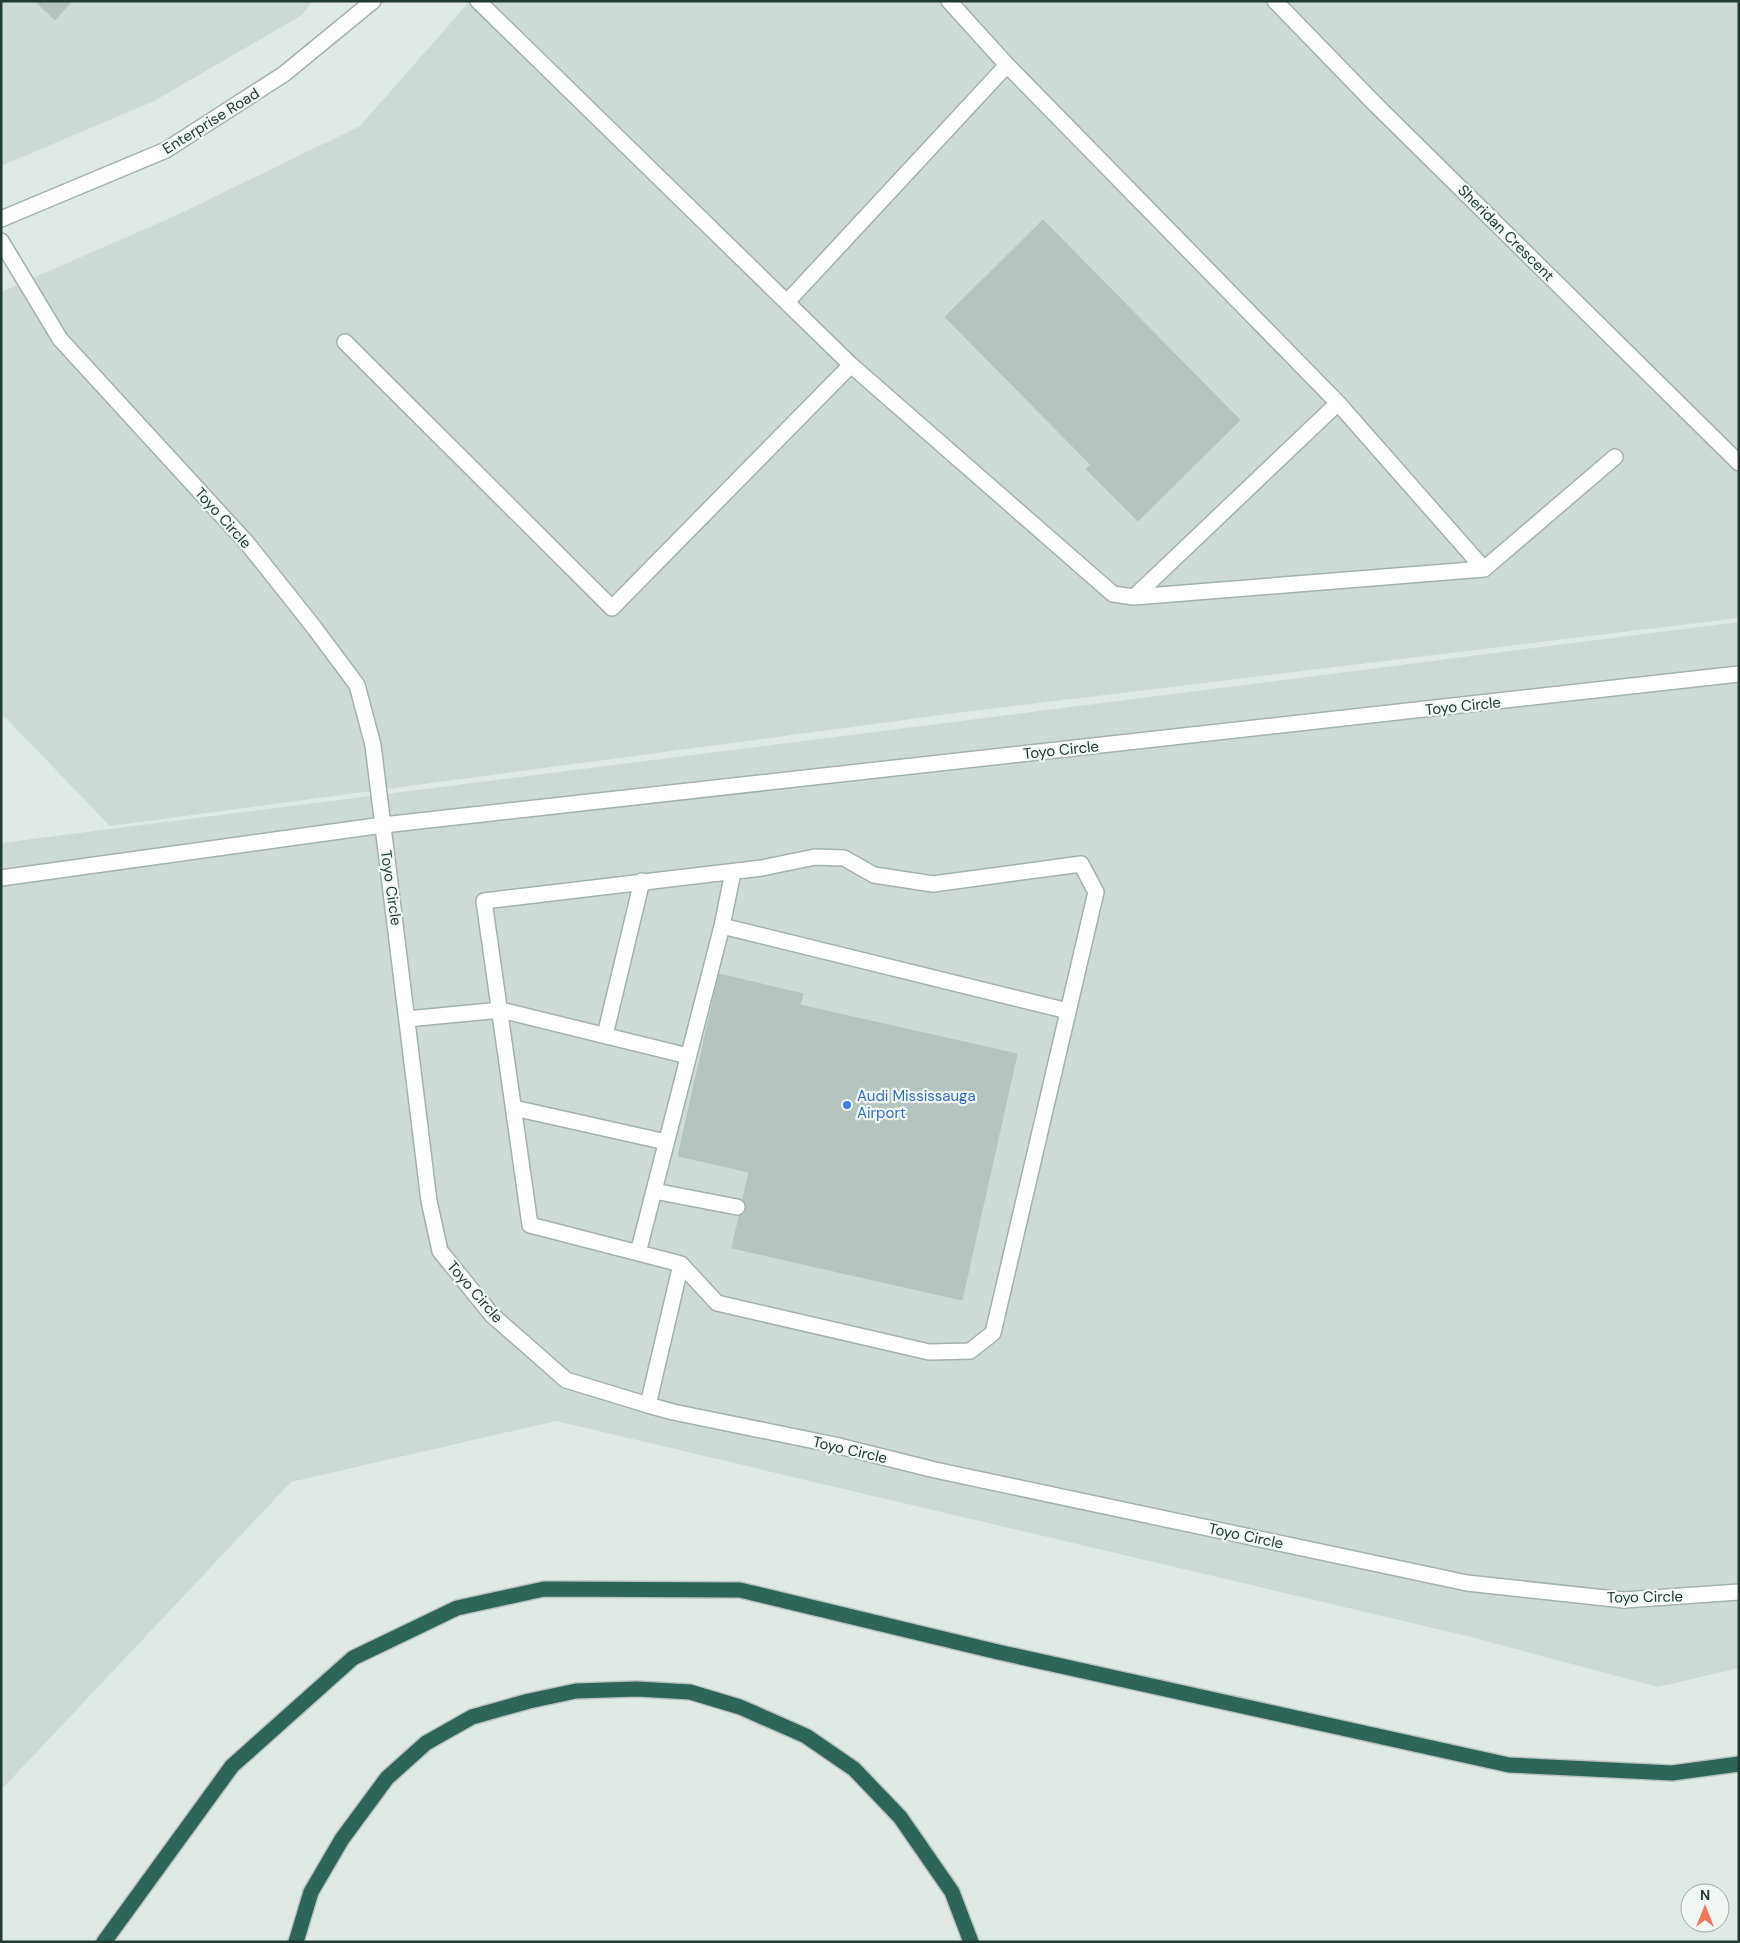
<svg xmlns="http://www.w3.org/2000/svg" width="1740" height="1943" font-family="'DM Sans',sans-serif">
  <rect width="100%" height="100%" fill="#e0eae5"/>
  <!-- built -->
  <path fill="#cedad4" d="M 1,1 L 313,1 L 302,15 L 154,101 L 1,166 Z
    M 470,1 L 1739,1 L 1739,618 L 956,713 L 110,826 L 1,713 L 1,292 L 177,215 L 360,126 Z
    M 1739,622 L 1739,1668 L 1658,1687 L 1471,1637 L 556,1421 L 291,1482 L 1,1790 L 1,843 Z"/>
  <!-- building -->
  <path fill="#b5c5be" stroke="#b2c4bc" d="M 35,1 L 72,1 L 55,20 Z
    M 1043,220 L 1240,420 L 1138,521 L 1086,469 L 1091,465 L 945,317 Z
    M 719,974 L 803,994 L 800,1005 L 1017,1054 L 962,1300 L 732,1248 L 749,1172 L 678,1156 Z"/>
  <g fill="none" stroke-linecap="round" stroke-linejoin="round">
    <!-- service casing -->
    <g stroke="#a3b2ac" stroke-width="18">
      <path id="service" d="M 478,1 L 851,365 L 1113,594 L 1134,597 L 1484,569 L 1615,457
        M 949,1 L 1007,65 L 1338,403 L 1484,569
        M 1375,104 L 1739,463
        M 787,302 L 1007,65
        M 345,342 L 612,608 L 851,365
        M 1134,597 L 1338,403
        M 722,926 L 1068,1011
        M 407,1019 L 501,1010 L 688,1056
        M 605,1035 L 642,881
        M 514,1108 L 666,1142
        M 654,1191 L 737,1207
        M 638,1253 L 722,926 L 733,872
        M 648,1405 L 681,1264 L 717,1303 L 929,1352 L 970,1351 L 993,1333 L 1096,892 L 1081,864 L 933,884 L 874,875 L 844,858 L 815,857 L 762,868 L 484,901 L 530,1225 L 681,1264"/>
    </g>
    <!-- minor casing -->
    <g stroke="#a3b2ac" stroke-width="18">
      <path id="minor" d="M 1275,1 L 1375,104
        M 1,219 L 166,150 L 284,74 L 373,1
        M 1,241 L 60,339 L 247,543 L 313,626 L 357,685 L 373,745 L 429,1201 L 440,1251 L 492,1315 L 566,1380 L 648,1405 L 673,1412 L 835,1445 L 935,1470 L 1467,1583 L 1624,1600 L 1739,1592
        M 1,878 L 383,825 L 1739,674"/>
    </g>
    <!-- motorway casing -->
    <g stroke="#bcc4c2" stroke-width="18">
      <path id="motorway" d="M 104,1942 L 232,1766 L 353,1658 L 457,1608 L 544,1589 L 740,1590 L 998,1652 L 1509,1765 L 1672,1773 L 1739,1764
        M 296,1942 L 311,1892 L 342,1839 L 387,1778 L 426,1743 L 472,1717 L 529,1701 L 576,1691 L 637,1689 L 690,1692 L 740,1707 L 806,1736 L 854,1769 L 900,1817 L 952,1892 L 971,1942"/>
    </g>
    <!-- service -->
    <use href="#service" stroke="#fff" stroke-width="15"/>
    <!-- minor -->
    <use href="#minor" stroke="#fff" stroke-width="15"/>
    <!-- motorway -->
    <use href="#motorway" stroke="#2d6658" stroke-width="15"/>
  </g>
  <!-- markers -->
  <circle fill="#3f7fe0" stroke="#f0f7f3" stroke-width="2" cx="847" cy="1105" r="5"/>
  <g text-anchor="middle" stroke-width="4.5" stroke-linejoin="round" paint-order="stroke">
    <!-- street labels -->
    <g font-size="15" fill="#213a32" stroke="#f0f7f3">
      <text transform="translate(211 121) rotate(-32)" y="5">Enterprise Road</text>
      <text transform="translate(1506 233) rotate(45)" y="5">Sheridan Crescent</text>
      <text transform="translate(223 518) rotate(48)" y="5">Toyo Circle</text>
      <text transform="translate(1463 706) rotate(-6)" y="5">Toyo Circle</text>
      <text transform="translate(1061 750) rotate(-6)" y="5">Toyo Circle</text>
      <text transform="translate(391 888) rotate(82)" y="5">Toyo Circle</text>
      <text transform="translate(475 1292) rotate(49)" y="5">Toyo Circle</text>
      <text transform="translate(850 1450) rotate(13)" y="5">Toyo Circle</text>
      <text transform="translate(1246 1536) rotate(12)" y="5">Toyo Circle</text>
      <text transform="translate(1645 1597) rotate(-1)" y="5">Toyo Circle</text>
    </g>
    <!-- shop labels -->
    <g font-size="15" fill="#366cbe" stroke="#f0f7f3" text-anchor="start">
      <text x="857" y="1101">Audi Mississauga<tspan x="857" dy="17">Airport</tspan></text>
    </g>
  </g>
  <!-- border -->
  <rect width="1740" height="1943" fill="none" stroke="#213a32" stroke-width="5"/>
  <!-- north arrow -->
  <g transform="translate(1705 1908)"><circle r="24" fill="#f0f7f3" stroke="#9daba6"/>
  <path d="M0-4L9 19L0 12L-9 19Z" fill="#ef7759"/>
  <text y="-8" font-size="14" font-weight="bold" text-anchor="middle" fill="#213a32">N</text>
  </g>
</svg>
